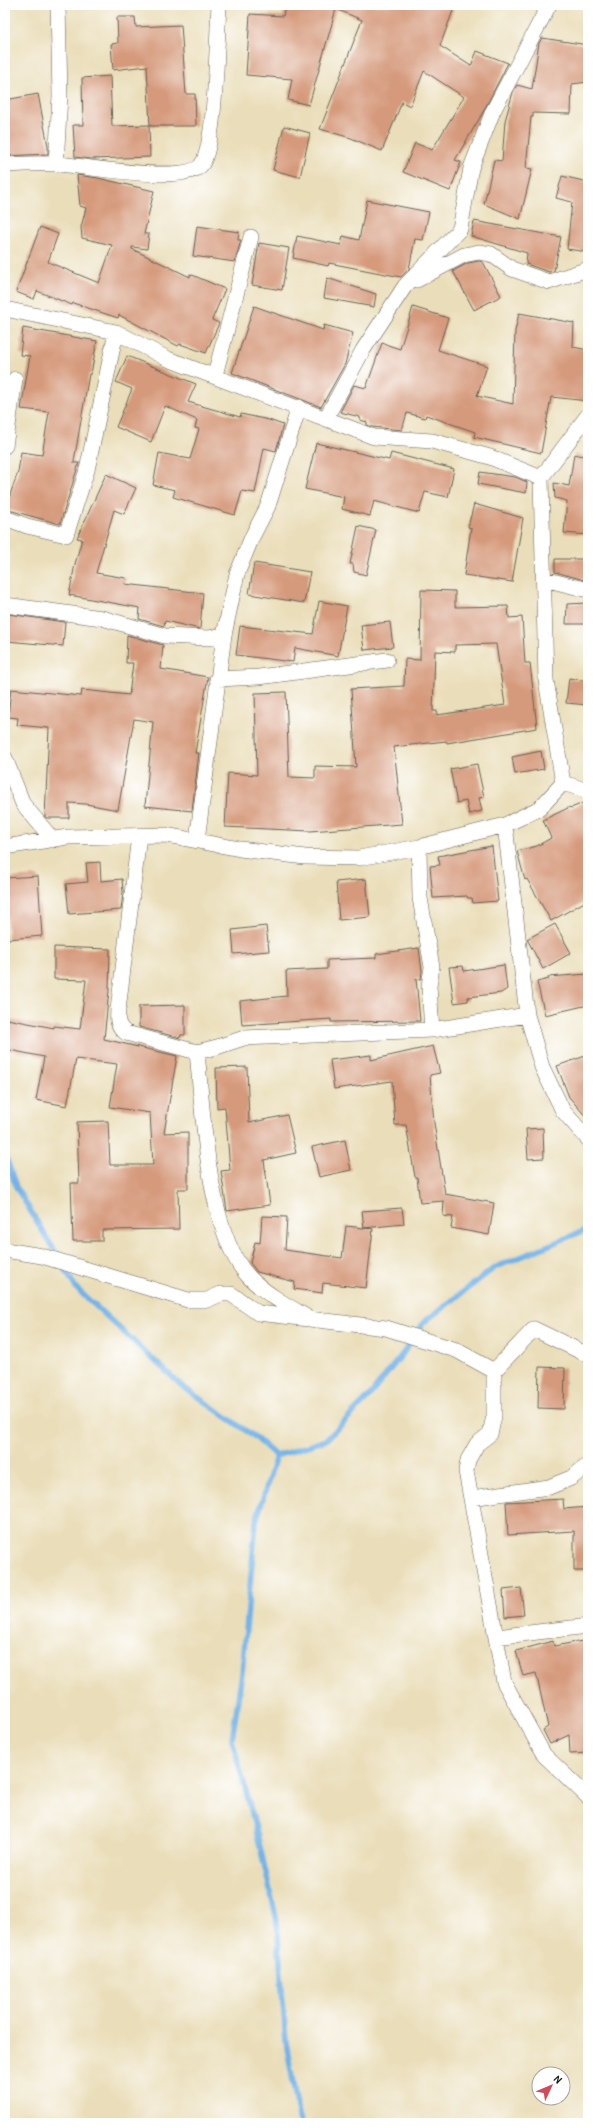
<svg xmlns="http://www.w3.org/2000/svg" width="593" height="2128" font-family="'Patrick Hand',sans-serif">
  <rect width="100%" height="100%" fill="#fff"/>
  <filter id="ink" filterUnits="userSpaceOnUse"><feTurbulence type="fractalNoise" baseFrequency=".025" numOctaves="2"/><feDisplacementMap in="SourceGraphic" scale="8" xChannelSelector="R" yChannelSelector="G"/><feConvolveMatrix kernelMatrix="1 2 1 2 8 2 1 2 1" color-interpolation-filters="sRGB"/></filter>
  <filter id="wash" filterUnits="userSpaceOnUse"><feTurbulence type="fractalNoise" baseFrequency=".012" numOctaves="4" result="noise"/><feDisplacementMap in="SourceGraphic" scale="16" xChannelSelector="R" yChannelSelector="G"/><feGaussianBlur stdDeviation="0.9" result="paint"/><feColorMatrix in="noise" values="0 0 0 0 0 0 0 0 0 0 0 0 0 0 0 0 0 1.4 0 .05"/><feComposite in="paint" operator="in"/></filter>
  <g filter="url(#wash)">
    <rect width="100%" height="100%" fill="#eadeba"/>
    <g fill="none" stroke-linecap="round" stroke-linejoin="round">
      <!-- stream -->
      <path stroke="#73b3e7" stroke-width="5.5" d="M 5,1154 L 16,1187 L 59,1258
        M 63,1266 L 76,1288 L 182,1386 L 255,1437 L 276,1456
        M 276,1456 L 256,1521 L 242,1673 L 232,1739 L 256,1829 L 277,1921 L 286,2042 L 300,2123
        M 276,1456 L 326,1440 L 367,1399 L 404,1352 L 423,1323 L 494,1268 L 588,1229"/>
    </g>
    <g id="blocks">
      <!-- building -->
      <path fill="#d59a7c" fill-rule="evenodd" d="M 285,5 L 455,5 L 440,46 L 471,66 L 477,51 L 508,63 L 482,114 L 455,160 L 461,162 L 450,191 L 403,172 L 415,143 L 432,150 L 464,97 L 424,71 L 410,106 L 402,102 L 382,151 L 351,138 L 320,129 L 362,20 L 336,9 L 309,105 L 288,100 L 292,79 L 246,75 L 250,14 L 283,16 Z
        M 117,17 L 135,17 L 136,27 L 181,25 L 186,94 L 195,94 L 196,126 L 150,126 L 147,66 L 113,70 L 111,44 L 118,43 Z
        M 542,38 L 588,45 L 588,82 L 572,84 L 571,114 L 533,113 L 533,117 L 531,117 L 526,168 L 532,169 L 520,219 L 484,204 L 494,160 L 502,161 L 505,121 L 513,92 L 517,85 L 532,89 L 539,43 Z
        M 110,76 L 112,126 L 149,125 L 150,157 L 91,159 L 75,157 L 73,125 L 83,125 L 82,78 Z
        M 38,94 L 48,146 L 48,154 L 5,156 L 5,100 Z
        M 284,126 L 310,133 L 300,177 L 273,170 Z
        M 77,175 L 98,178 L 154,191 L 144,234 L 149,234 L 147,249 L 132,247 L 132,249 L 190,277 L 190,274 L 225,289 L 212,320 L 219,323 L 206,353 L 180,344 L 178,346 L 119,315 L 118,318 L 73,303 L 72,305 L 37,291 L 34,299 L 16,292 L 40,227 L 58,234 L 48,262 L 99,283 L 112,245 L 82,238 L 81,227 L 86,208 L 80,206 Z
        M 562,176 L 588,182 L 588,252 L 567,249 L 572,202 L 556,198 Z
        M 367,200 L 429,212 L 423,240 L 415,239 L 409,269 L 401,277 L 329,263 L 328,266 L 293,258 L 297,236 L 341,245 L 343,236 L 359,240 Z
        M 474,221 L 561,237 L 554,271 L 549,272 L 526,264 L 527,253 L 471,236 Z
        M 197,226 L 239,232 L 238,240 L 241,240 L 235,262 L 193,256 Z
        M 259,243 L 289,248 L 282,290 L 252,285 Z
        M 479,261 L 483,262 L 501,296 L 474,310 L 453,271 L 468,263 Z
        M 327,278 L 376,294 L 374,307 L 324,298 Z
        M 254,306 L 323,330 L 324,325 L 353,333 L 345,364 L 321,407 L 232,373 Z
        M 413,307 L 448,318 L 438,350 L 487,366 L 477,396 L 513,404 L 515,331 L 519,313 L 574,323 L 573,347 L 588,350 L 588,401 L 551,397 L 541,453 L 474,437 L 475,432 L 426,415 L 425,418 L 407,413 L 402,430 L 372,427 L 367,425 L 367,422 L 360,420 L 360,417 L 340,412 L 354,385 L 366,388 L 382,343 L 400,349 Z
        M 23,328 L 97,341 L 91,374 L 89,374 L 74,461 L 74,463 L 79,463 L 60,524 L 5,509 L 18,472 L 21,452 L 42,455 L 49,412 L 21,409 L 30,356 L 20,355 Z
        M 127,356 L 196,384 L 188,402 L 240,417 L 241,414 L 269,420 L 283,425 L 276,451 L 264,448 L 255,493 L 242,491 L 235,515 L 173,497 L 175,490 L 153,485 L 159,453 L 190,459 L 199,429 L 195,428 L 197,420 L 165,406 L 151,442 L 116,427 L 132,389 L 116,382 Z
        M 316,443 L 389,460 L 391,453 L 454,469 L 448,497 L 425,492 L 419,513 L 374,501 L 370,516 L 342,509 L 344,497 L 305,489 Z
        M 574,454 L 588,457 L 588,535 L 564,533 L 567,501 L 555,498 L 554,483 L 569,486 Z
        M 480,472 L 515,477 L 527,482 L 526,493 L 478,484 Z
        M 106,474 L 136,488 L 124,514 L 114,510 L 96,573 L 126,578 L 125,584 L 203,593 L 200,629 L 165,621 L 164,626 L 139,619 L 140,608 L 69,595 L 75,564 L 82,539 L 77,538 Z
        M 474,504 L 523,518 L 512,582 L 464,575 L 471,528 L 468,527 Z
        M 358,526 L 376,530 L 366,575 L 354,572 L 353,564 L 350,564 Z
        M 555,559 L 588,559 L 588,581 L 555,572 Z
        M 254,563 L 310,572 L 304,603 L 249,594 Z
        M 421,590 L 455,591 L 455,607 L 508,606 L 509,618 L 522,617 L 525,663 L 530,663 L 537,728 L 447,743 L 446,741 L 394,747 L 402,824 L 310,831 L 225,827 L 228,773 L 257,775 L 255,693 L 286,692 L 289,777 L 315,778 L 315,766 L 356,767 L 351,689 L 404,686 L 405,659 L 420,660 ZM 496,644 L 505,705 L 437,715 L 437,711 L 433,711 L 435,651 L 455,652 L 455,645 Z
        M 319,601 L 347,606 L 338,656 L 295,648 L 293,662 L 236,655 L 240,626 L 313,634 Z
        M 588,603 L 588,624 L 566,624 L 567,604 Z
        M 8,614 L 65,622 L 63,646 L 6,641 Z
        M 390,622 L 393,647 L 364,650 L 361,625 Z
        M 127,635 L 163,645 L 161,669 L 208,677 L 195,753 L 199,753 L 192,811 L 145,806 L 153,722 L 134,719 L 118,810 L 86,804 L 69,803 L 69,818 L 47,818 L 45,817 L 49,728 L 17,725 L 18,718 L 8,717 L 11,689 L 81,696 L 82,690 L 129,695 L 133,663 L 126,663 Z
        M 569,678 L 588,681 L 588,705 L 566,703 Z
        M 541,751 L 544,769 L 515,774 L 512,757 Z
        M 477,764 L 484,797 L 479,798 L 482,811 L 469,814 L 466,801 L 457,803 L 450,769 Z
        M 588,801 L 588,900 L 551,921 L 527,879 L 525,880 L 517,851 L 537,846 L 551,838 L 543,820 L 570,807 L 571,808 Z
        M 492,846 L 498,901 L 473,903 L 472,898 L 468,898 L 467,896 L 433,898 L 430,866 L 440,865 L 438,856 Z
        M 100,862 L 101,881 L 122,879 L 123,892 L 121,910 L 69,914 L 66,884 L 88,882 L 86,863 Z
        M 38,876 L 42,936 L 8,939 L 5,878 Z
        M 366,879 L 370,917 L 339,920 L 336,882 Z
        M 555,924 L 571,953 L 543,969 L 527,939 Z
        M 266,926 L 269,951 L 234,954 L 232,930 Z
        M 54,947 L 110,949 L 109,991 L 104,1039 L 177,1056 L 164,1133 L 188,1132 L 188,1189 L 178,1189 L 179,1229 L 102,1230 L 102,1241 L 73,1241 L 71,1183 L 79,1183 L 77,1122 L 108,1121 L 110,1165 L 153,1165 L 150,1113 L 110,1107 L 117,1064 L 76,1059 L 67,1106 L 36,1100 L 44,1057 L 5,1049 L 7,1019 L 54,1028 L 54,1026 L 80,1029 L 86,980 L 54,979 Z
        M 419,948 L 422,971 L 421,979 L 416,979 L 420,1021 L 331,1022 L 331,1019 L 242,1025 L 240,1001 L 287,996 L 286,971 L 327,969 L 327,960 L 376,958 L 376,954 Z
        M 504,965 L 507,989 L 501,993 L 468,997 L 468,1001 L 454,1003 L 449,967 L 463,966 L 464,971 Z
        M 588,974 L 588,1005 L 545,1015 L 537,982 L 549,979 L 548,977 Z
        M 185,1005 L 185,1035 L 181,1035 L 180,1038 L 139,1027 L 139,1006 Z
        M 433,1046 L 440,1073 L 430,1075 L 434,1123 L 445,1194 L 494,1203 L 489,1235 L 451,1228 L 453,1217 L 443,1216 L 444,1201 L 420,1203 L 417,1177 L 415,1177 L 406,1125 L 395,1125 L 392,1081 L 334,1089 L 330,1060 L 371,1055 L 371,1060 Z
        M 588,1055 L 588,1119 L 569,1097 L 557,1066 Z
        M 247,1067 L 249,1123 L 287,1115 L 296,1153 L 264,1160 L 270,1205 L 227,1211 L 221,1171 L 230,1170 L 225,1107 L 217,1108 L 216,1068 Z
        M 543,1128 L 544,1158 L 528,1159 L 526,1129 Z
        M 345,1140 L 351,1170 L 319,1177 L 312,1147 Z
        M 402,1208 L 404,1224 L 364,1228 L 362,1211 Z
        M 262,1216 L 287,1217 L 285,1250 L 342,1258 L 346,1226 L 373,1229 L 366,1288 L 323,1283 L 322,1293 L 294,1289 L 295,1282 L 257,1272 L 250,1263 L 255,1242 L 260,1243 Z
        M 539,1367 L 565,1368 L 564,1409 L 538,1408 Z
        M 563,1499 L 564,1509 L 588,1507 L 588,1571 L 574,1571 L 574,1531 L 508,1535 L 506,1502 Z
        M 521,1588 L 524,1615 L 505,1617 L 503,1590 Z
        M 588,1640 L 588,1753 L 570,1754 L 569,1735 L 550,1744 L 543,1730 L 548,1727 L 536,1673 L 523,1676 L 516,1651 L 553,1641 L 554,1646 Z"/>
    </g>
  </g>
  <g filter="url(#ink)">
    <use href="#blocks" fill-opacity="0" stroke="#646053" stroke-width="1"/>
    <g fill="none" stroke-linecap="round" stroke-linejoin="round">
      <!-- minor casing -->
      <g stroke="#646053" stroke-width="16">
        <path id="minor" d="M 56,164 L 60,96 L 58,5
          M 5,165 C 22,164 40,163 57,164 C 82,165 188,186 202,164 C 216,143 217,36 219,5
          M 417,280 L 464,255 L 479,252 L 491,254 L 512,269 L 549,282 L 588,269
          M 5,309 L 116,332 L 168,359 L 374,437 L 432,441 L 490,457 L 541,478
          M 215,375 L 251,237
          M 326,418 L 363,350 L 405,286 L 460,229 L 471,168 L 493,111 L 549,5
          M 5,446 L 15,379
          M 5,518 L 27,526 L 66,535 L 87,470 L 116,332
          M 544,579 L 588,590
          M 5,605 L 102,618 L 165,636 L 208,638 L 224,635
          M 217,679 L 259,677 L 387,660
          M 5,758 L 23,804 L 53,840
          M 563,783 L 546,680 L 541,478 L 588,415
          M 563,783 L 588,791
          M 505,825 L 527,1015 L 542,1067 L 563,1111 L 588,1139
          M 139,836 L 118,1010 C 117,1020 117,1026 126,1033 L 197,1052 L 217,1047 L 244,1038 L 432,1030 L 527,1015
          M 197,840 L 224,635 L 237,574 L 252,537 L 268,506 L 299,407
          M 5,847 L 68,837 L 166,835 L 240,849 L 305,857 L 359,858 L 419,847 L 505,825 L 540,808 L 563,783
          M 419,847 L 420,898 L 432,967 L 429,986 L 432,1030
          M 197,1052 C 203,1111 207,1235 250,1278 C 265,1293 286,1305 305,1316
          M 5,1250 L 42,1256 L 188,1300 L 207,1300 L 221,1294 L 231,1294 L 258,1313 L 386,1328 L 456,1350 L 494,1371 L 534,1329 L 588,1355
          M 494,1371 L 494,1416 L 490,1434 L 477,1444 L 468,1460 L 466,1471 L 504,1682 L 544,1755 L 588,1797
          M 471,1498 L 549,1487 L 571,1478 L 588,1465
          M 496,1637 L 588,1626"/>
      </g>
      <!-- minor -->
      <use href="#minor" stroke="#fff" stroke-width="15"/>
    </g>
  </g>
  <!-- margin -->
  <rect width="593" height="2128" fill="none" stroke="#fff" stroke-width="20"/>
  <!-- north arrow -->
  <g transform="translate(551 2086) rotate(46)"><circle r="19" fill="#ffffff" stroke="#a4a4a4"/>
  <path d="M0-3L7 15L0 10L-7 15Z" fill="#d1495b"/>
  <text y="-6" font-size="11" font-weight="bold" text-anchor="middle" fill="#1c1c1c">N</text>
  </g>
</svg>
